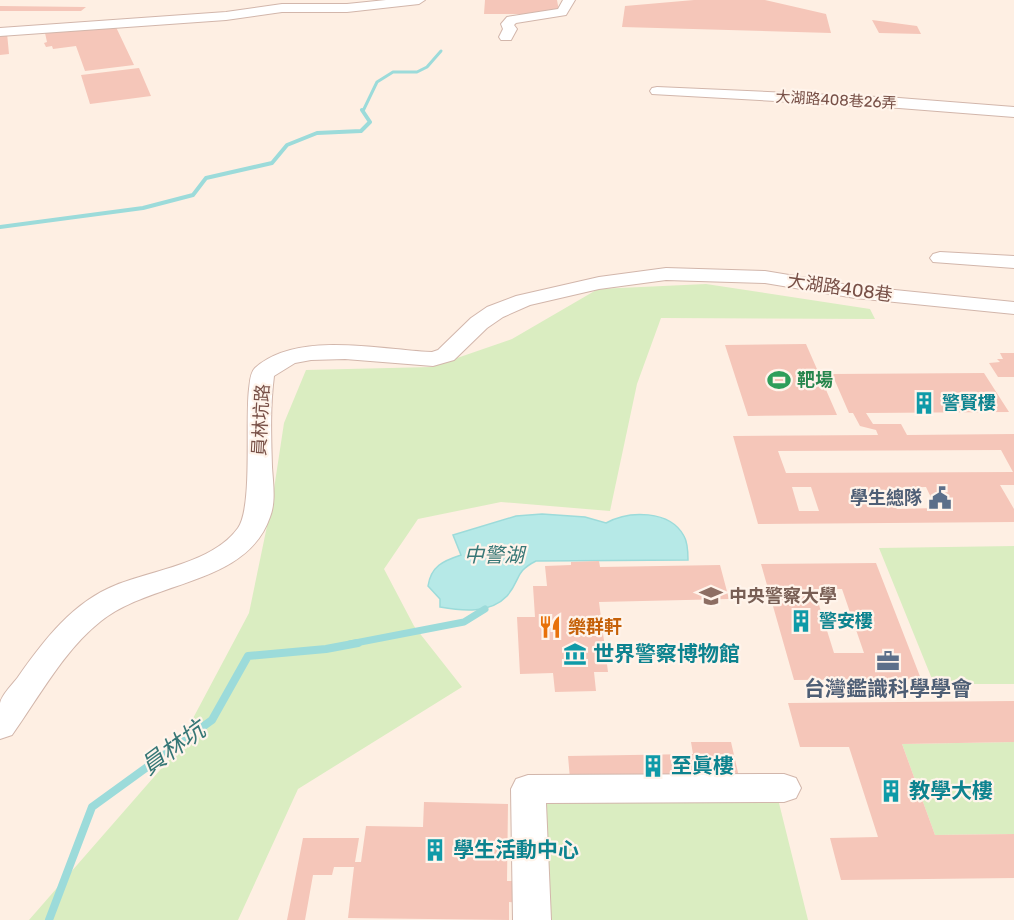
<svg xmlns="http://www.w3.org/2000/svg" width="1014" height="920" font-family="Rubik,'Noto Sans TC',sans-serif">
  <rect width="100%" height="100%" fill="#feefe3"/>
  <!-- green -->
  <path fill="#daedc1" d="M 706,284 L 870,309 L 875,319 L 661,318 L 637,384 L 610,511 L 501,502 L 418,519 L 384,569 L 414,626 L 462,687 L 298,789 L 238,920 L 29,920 L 174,754 L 249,613 L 272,502 L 284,423 L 306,370 L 431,367 L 512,339 L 598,289 Z
    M 1014,546 L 1014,684 L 934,684 L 879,548 Z
    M 1014,742 L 1014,834 L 935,835 L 902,744 Z
    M 777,795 L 808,920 L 545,920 L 538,799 Z"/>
  <!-- water -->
  <path fill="#b6e9e7" stroke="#9cdbda" stroke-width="1.5" d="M 542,514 L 585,517 L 606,523 C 629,510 670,510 684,536 C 688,543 688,552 688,560 L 536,561 C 514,572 521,580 507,596 C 490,614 462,611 440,607 L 440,599 L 428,586 C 431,566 443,561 461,555 L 453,535 L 516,516 Z"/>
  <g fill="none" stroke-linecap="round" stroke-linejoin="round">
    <!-- stream-far3 -->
    <path stroke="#9cdbda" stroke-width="3" d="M 363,111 L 377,82 L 393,72 L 417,72 L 427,67 L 441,51"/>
    <!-- stream-far2 -->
    <path stroke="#9cdbda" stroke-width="4" d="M 0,227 L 143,208 L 193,195 L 206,178 L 272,163 L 287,145 L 317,133 L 361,131 L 370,122 L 362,110"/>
    <!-- stream-far1 -->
    <path stroke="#9cdbda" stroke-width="7" d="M 350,644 L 464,622 L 485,609"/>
    <!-- stream -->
    <path stroke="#9cdbda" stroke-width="8" d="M 49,920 L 92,807 L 212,720 L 248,656 L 326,649 L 358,643"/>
  </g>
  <!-- building -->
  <path fill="#f5c6b9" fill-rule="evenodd" d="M 485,0 L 557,0 L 559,11 L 540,14 L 484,14 Z
    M 694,0 L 765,0 L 826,14 L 831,33 L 622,27 L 625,6 Z
    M 0,6 L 86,7 L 81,11 L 0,11 Z
    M 872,20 L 917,26 L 921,34 L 879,33 Z
    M 115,25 L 134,65 L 85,71 L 76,46 L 53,49 L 52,46 L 46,47 L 44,43 L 47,42 L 45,33 Z
    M 0,33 L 7,33 L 9,54 L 0,55 Z
    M 139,68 L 151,96 L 90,104 L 81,75 Z
    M 806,344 L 837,415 L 748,416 L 725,345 Z
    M 1000,353 L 1014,353 L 1014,377 L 998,377 L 989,363 L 1000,362 L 997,359 L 1003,359 Z
    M 984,373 L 1009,412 L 866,413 L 873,424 L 901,424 L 907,435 L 1014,434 L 1014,485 L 1000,485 L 1014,509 L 1014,522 L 758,524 L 733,436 L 878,435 L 876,430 L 860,426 L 853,413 L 849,413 L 832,374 ZM 1001,450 L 1013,472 L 786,473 L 778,451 ZM 792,487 L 811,487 L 819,511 L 799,511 ZM 926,487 L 936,508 L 897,509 L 887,488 Z
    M 599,561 L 600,567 L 720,565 L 729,599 L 599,602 L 608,672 L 594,672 L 596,691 L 555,692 L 553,673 L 520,674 L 517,617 L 535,617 L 533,586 L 547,586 L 545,566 L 571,565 L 571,562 Z
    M 876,563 L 921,679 L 794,680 L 761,564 ZM 814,589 L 842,589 L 864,653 L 834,653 Z
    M 1014,701 L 1014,742 L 902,744 L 935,835 L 1014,834 L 1014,878 L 841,880 L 830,838 L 878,837 L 849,747 L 800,747 L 788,703 Z
    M 691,742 L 731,742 L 739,777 L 570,779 L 568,756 L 693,754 Z
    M 424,802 L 508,804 L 507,881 L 521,881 L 521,903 L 509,902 L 509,920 L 348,918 L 354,867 L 334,867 L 332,875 L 313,875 L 305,920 L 287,920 L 303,838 L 359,838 L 355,862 L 361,862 L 366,826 L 423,827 Z"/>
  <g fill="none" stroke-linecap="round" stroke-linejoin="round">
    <!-- minor casing -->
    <g stroke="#d2b6ab" stroke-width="2">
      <path id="minor" d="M 386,0 L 425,0 L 419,4 L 347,12 L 282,12 L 226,20 L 0,36 L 0,28 L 226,12 L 282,4 L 347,4 Z
        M 563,0 L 575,0 L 566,15 L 516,23 L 514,25 L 517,29 L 511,40 L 501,40 L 499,37 L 503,29 L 501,24 L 507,17 L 558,9 Z
        M 657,87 L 899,98 L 1014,107 L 1014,117 L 899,108 L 652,94 L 650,91 L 652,88 Z
        M 940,252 L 1014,256 L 1014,268 L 933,262 L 930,258 L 933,254 Z
        M 666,268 L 765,271 L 855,286 L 1014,302 L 1014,314 L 855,298 L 765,283 L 666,280 L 599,289 L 530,305 L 503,317 L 487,328 L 454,360 L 433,366 L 345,359 L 311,360 L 295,363 L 274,376 C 270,406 271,436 272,467 C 273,483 276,502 270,517 C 247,585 153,580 101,621 C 64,650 39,697 12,735 L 0,739 C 0,728 0,713 0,703 C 2,694 13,684 18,677 C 44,640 73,602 116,585 C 153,570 213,563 238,528 C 253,507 245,421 249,389 C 250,382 250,373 255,368 C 297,330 381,350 432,352 L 438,350 L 471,318 L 487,307 L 516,296 L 599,277 Z
        M 784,774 L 796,778 L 801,788 L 796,798 L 784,802 L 546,803 L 551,920 L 513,920 L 511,789 L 516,779 L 528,775 Z"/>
    </g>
    <!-- minor -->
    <use href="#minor" fill="#fff" fill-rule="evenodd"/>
  </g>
  <!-- icons -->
  <defs>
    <g id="stadium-bare" transform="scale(1.8)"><path d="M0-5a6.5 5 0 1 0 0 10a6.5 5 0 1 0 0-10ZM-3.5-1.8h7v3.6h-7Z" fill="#2e9e5b" stroke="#fff4eb" stroke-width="2.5" paint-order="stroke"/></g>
    <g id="building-bare" transform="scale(1.8)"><path d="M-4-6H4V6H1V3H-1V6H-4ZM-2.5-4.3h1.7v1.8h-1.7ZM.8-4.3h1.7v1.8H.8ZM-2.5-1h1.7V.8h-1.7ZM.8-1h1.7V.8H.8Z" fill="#0f9aa8" stroke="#fff4eb" stroke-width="2.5" paint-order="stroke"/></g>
    <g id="civic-bare" transform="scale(1.8)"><path d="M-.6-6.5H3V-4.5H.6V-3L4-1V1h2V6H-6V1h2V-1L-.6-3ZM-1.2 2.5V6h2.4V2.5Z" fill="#5c6f8a" stroke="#fff4eb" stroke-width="2.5" paint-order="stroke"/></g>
    <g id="university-bare" transform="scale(1.8)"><path d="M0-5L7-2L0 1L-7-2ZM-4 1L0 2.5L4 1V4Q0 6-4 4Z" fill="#8d6e63" stroke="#fff4eb" stroke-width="2.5" paint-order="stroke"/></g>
    <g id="restaurant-bare" transform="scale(1.8)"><path d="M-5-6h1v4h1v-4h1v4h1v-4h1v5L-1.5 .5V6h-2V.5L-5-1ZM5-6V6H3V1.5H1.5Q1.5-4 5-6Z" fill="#e8710a" stroke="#fff4eb" stroke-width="2.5" paint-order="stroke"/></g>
    <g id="museum-bare" transform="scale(1.8)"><path d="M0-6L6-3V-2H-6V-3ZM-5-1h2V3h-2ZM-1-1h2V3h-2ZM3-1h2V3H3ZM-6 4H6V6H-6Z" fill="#0f9aa8" stroke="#fff4eb" stroke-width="2.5" paint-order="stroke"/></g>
    <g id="office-bare" transform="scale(1.8)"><path d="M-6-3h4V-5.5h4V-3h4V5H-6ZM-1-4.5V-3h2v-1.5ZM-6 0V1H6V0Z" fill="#5c6f8a" stroke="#fff4eb" stroke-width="2.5" paint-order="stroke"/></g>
  </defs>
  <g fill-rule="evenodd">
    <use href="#stadium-bare" x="779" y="380"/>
    <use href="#building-bare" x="924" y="403"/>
    <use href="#civic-bare" x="940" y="498"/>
    <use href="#university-bare" x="711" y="596"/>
    <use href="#building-bare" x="801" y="621"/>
    <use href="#restaurant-bare" x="550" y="627"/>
    <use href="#museum-bare" x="575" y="654"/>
    <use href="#office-bare" x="888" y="661"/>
    <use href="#building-bare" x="653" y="766"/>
    <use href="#building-bare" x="891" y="791"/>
    <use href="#building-bare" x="435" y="850"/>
  </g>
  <g text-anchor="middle" stroke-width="4.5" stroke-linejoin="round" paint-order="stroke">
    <!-- far-street labels -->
    <g font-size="15" fill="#785047" stroke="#fff4eb">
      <text transform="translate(836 100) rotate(3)" y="5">大湖路408巷26弄</text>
    </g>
    <!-- street labels -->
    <g font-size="18" fill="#785047" stroke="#fff4eb">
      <text transform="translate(840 288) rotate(8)" y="6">大湖路408巷</text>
      <text transform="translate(261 420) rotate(-87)" y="6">員林坑路</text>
    </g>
    <!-- leisure labels -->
    <g font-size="18" font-weight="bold" fill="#27864d" stroke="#fff4eb" text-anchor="start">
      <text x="797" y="386">靶場</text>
    </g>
    <!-- culture labels -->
    <g font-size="18" font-weight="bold" fill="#0d838f" stroke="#fff4eb" text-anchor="start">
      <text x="942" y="409">警賢樓</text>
      <text x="819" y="627">警安樓</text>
    </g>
    <!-- service labels -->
    <g font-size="18" font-weight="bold" fill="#4e5e75" stroke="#fff4eb" text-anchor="end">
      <text x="922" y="504">學生總隊</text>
    </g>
    <!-- education labels -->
    <g font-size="18" font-weight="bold" fill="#785e54" stroke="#fff4eb" text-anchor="start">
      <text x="729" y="602">中央警察大學</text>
    </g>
    <!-- food labels -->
    <g font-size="18" font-weight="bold" fill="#c56008" stroke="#fff4eb" text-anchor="start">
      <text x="568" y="633">樂群軒</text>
    </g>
    <!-- water labels -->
    <g font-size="20" font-style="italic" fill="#377776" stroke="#fff4eb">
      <text x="494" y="562">中警湖</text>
    </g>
    <!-- near-culture labels -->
    <g font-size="21" font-weight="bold" fill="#0d838f" stroke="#fff4eb" text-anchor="start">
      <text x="593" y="661">世界警察博物館</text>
      <text x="671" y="773">至眞樓</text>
      <text x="909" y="798">教學大樓</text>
      <text x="453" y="857">學生活動中心</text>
    </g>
    <!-- near-service labels -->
    <g font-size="21" font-weight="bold" fill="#4e5e75" stroke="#fff4eb">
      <text x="888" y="696">台灣鑑識科學學會</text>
    </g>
    <!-- near-water labels -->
    <g font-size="24" font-style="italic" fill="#377776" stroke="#fff4eb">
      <text transform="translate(173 748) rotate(-36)" y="8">員林坑</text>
    </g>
  </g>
</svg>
